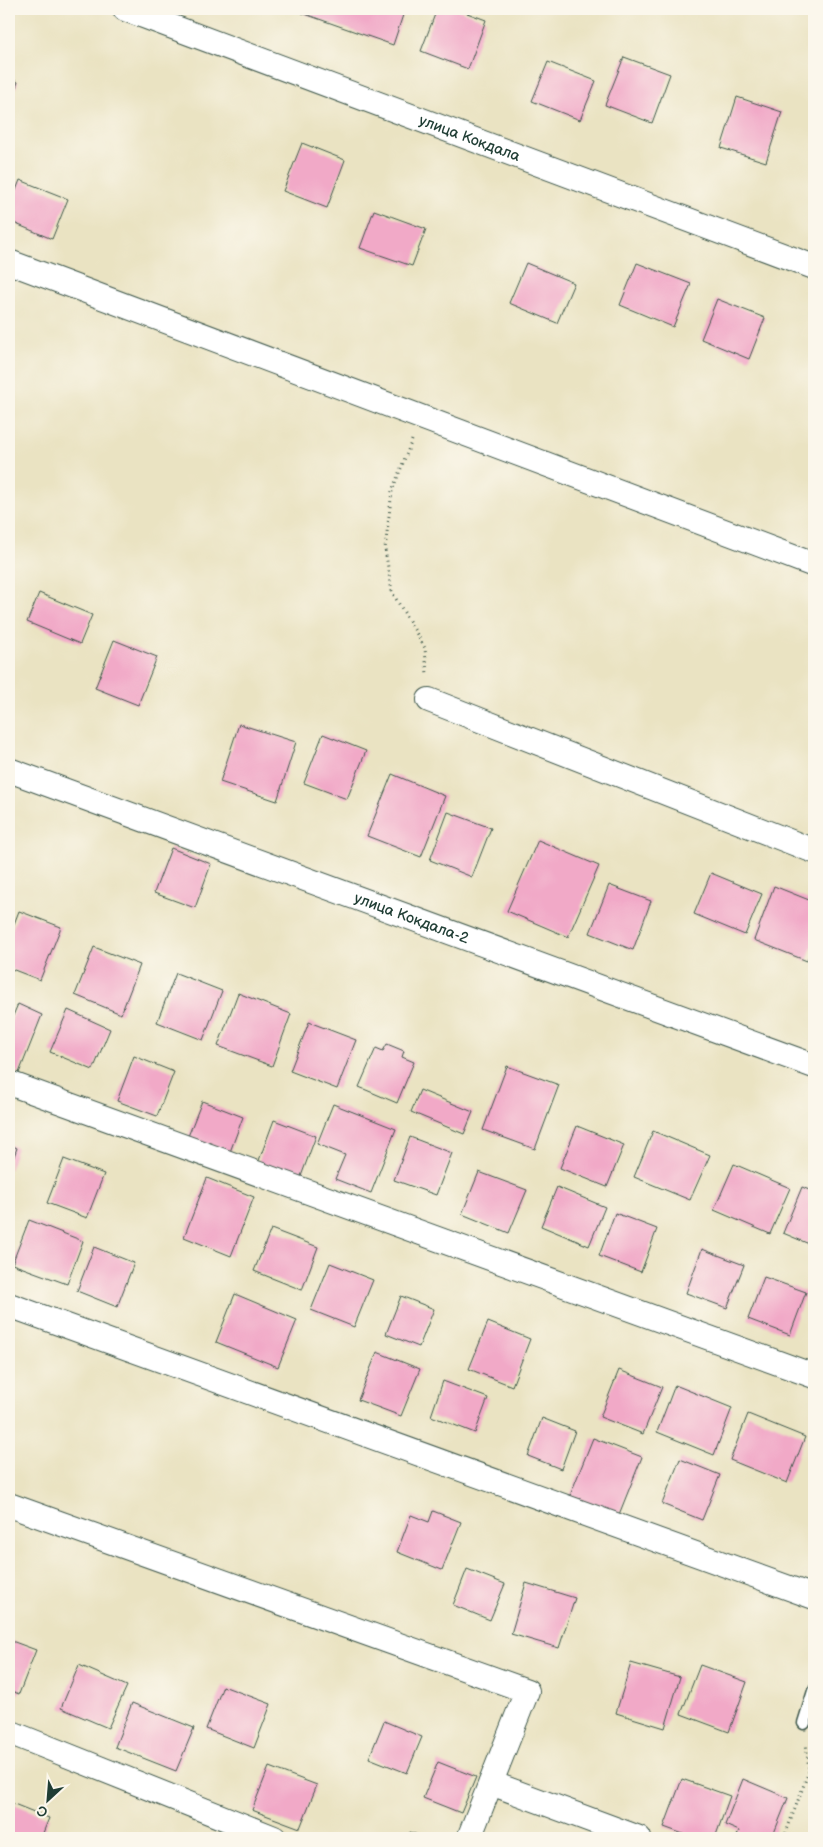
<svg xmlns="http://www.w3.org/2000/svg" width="823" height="1847" font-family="'Balsamiq Sans',sans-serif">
  <rect width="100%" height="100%" fill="#fbf7ec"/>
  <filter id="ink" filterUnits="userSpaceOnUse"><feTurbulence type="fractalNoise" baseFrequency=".02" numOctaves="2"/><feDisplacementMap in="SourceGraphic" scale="10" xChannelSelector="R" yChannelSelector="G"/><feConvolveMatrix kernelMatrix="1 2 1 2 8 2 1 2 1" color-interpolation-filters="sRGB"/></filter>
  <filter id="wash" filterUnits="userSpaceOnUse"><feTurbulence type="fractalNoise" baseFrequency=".0096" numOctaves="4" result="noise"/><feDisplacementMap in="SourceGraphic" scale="20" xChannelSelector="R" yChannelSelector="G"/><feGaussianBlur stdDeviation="1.12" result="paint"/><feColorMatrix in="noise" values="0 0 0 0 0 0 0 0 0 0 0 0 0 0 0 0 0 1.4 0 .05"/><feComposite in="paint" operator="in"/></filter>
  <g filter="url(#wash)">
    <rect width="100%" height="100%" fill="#eae3c2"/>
    <g id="blocks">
      <!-- building -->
      <path fill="#f1a9c7" d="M 304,9 L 405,9 L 393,45 L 302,13 Z
        M 437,9 L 456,9 L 486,20 L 468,69 L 421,51 Z
        M 624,57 L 670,74 L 652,123 L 605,105 Z
        M 548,62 L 596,81 L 580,120 L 532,101 Z
        M 9,78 L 18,82 L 9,105 Z
        M 737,97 L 782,112 L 766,162 L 721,148 Z
        M 302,143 L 345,160 L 327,208 L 283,191 Z
        M 20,180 L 68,199 L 52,239 L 9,221 L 9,208 Z
        M 374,210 L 426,229 L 412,266 L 360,248 Z
        M 526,263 L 574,283 L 557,323 L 509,303 Z
        M 637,263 L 691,284 L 673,327 L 620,305 Z
        M 717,299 L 765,318 L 749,359 L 701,339 Z
        M 39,593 L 92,615 L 80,644 L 27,622 Z
        M 114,640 L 157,657 L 138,705 L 95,688 Z
        M 239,724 L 296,742 L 277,801 L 220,782 Z
        M 323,734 L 366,751 L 347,799 L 304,783 Z
        M 392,774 L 445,796 L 421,857 L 367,836 Z
        M 448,812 L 491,828 L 472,877 L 430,860 Z
        M 538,840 L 599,866 L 568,937 L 507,911 Z
        M 171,848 L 211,864 L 195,908 L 154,893 Z
        M 711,873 L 762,894 L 745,935 L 694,914 Z
        M 609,885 L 651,901 L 633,950 L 590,933 Z
        M 774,886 L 814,902 L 814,941 L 807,961 L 754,940 Z
        M 19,911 L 61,927 L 40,980 L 9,968 L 9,937 Z
        M 94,947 L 140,965 L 121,1014 L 75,995 Z
        M 176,973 L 222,991 L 203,1040 L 157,1022 Z
        M 238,993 L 291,1014 L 272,1066 L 218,1046 Z
        M 18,1004 L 42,1015 L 19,1073 L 9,1069 L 9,1025 Z
        M 68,1010 L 110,1029 L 93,1070 L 50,1052 Z
        M 309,1022 L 356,1040 L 337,1089 L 290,1071 Z
        M 387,1044 L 404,1051 L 402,1057 L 414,1062 L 397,1103 L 359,1087 L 376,1048 L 383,1051 Z
        M 134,1056 L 174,1072 L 157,1116 L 117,1101 Z
        M 507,1066 L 559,1085 L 535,1149 L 483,1130 Z
        M 420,1090 L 473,1112 L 464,1134 L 411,1112 Z
        M 202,1101 L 243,1117 L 227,1160 L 185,1144 Z
        M 333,1104 L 396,1129 L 371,1193 L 335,1179 L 345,1155 L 317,1144 Z
        M 274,1120 L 316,1136 L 300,1179 L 258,1163 Z
        M 577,1126 L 624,1145 L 607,1187 L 560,1168 Z
        M 653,1131 L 710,1155 L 690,1200 L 634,1177 Z
        M 410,1137 L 452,1153 L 436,1195 L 394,1180 Z
        M 9,1144 L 17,1148 L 9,1170 Z
        M 64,1159 L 104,1174 L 87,1218 L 47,1203 Z
        M 734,1164 L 790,1188 L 770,1234 L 714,1210 Z
        M 479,1172 L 527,1190 L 509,1233 L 462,1214 Z
        M 207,1178 L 254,1197 L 231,1256 L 184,1237 Z
        M 557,1187 L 605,1207 L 589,1246 L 541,1226 Z
        M 802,1187 L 814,1192 L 814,1246 L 783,1233 Z
        M 615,1213 L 657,1229 L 641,1272 L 599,1256 Z
        M 29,1220 L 83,1241 L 67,1284 L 12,1264 Z
        M 271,1229 L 318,1247 L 302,1290 L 254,1271 Z
        M 94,1247 L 134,1263 L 117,1307 L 77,1291 Z
        M 702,1249 L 744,1265 L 727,1308 L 686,1293 Z
        M 330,1263 L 373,1280 L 354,1327 L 311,1310 Z
        M 764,1277 L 806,1292 L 790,1335 L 748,1319 Z
        M 235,1294 L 297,1320 L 278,1367 L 216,1342 Z
        M 401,1296 L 434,1309 L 419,1347 L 386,1334 Z
        M 488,1322 L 530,1339 L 512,1386 L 469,1369 Z
        M 377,1352 L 420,1369 L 401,1416 L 358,1400 Z
        M 619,1370 L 662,1387 L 643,1434 L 600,1417 Z
        M 443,1381 L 488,1398 L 475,1433 L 431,1416 Z
        M 675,1385 L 732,1408 L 714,1455 L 657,1432 Z
        M 748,1414 L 805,1437 L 787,1483 L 730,1460 Z
        M 542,1418 L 575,1431 L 561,1469 L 528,1456 Z
        M 593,1438 L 642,1457 L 618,1517 L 569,1498 Z
        M 680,1459 L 720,1475 L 702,1520 L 662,1504 Z
        M 433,1511 L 461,1522 L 442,1570 L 397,1552 L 411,1515 L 429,1522 Z
        M 467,1569 L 505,1584 L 490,1620 L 453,1605 Z
        M 526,1583 L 575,1598 L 559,1648 L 511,1634 Z
        M 9,1640 L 36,1650 L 19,1694 L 9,1690 Z
        M 631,1663 L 680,1677 L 665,1728 L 616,1713 Z
        M 79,1665 L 127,1686 L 108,1728 L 61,1708 Z
        M 700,1665 L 747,1682 L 729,1732 L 681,1714 Z
        M 223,1686 L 271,1704 L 254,1748 L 206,1729 Z
        M 132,1703 L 194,1728 L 176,1771 L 115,1747 Z
        M 384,1721 L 422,1737 L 407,1773 L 369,1758 Z
        M 438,1762 L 476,1777 L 461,1813 L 423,1798 Z
        M 269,1767 L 317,1785 L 300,1828 L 252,1810 Z
        M 682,1779 L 730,1796 L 715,1838 L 694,1838 L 664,1827 Z
        M 743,1779 L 788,1798 L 772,1838 L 736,1838 L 739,1831 L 725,1825 Z
        M 9,1802 L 49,1818 L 41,1838 L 9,1838 Z
        M 410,1832 L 426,1838 L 407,1838 Z"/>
    </g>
  </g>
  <g filter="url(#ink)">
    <use href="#blocks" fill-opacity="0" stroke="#3d5649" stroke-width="1"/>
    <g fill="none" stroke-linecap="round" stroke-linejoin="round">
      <!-- service casing -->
      <g stroke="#3d5649" stroke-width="15">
        <path id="service" d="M 804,1723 L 814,1691"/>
      </g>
      <!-- minor casing -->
      <g stroke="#3d5649" stroke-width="26">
        <g id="minor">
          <path id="s1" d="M 125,9 L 814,267"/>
          <path d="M 9,262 L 814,565"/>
          <path d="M 429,700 L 814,851"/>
          <path id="s2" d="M 9,770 L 814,1066"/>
          <path d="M 9,1083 L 814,1376"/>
          <path d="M 9,1305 L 814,1597"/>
          <path d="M 9,1505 L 527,1691 L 469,1838"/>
          <path d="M 9,1732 L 274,1838"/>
          <path d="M 491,1783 L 639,1838"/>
        </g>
      </g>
      <!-- path -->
      <path stroke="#3d5649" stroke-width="3" stroke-dasharray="1 4" stroke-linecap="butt" d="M 412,440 L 392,491 L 385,549 L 392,592 L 425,648 L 427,675
        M 784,1838 L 809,1771 L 806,1743"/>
      <!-- service -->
      <use href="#service" stroke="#fff" stroke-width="12"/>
      <!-- minor -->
      <use href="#minor" stroke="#fff" stroke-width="24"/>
    </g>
  </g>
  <g text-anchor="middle" stroke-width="5" stroke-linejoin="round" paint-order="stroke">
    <!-- street labels -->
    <g font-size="15" fill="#1f3d34" stroke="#fbf7ec">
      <text dy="5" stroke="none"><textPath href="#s1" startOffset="368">улица Кокдала</textPath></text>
      <text dy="5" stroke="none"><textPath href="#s2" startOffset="429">улица Кокдала-2</textPath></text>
    </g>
  </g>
  <!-- margin -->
  <rect width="823" height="1847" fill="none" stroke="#fbf7ec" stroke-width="30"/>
  <!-- north arrow -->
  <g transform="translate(48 1800) rotate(206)" stroke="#fbf7ec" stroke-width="4" paint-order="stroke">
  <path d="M0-4L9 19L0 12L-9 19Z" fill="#1f3d34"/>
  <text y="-8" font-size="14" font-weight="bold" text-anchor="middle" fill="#1f3d34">С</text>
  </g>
</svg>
